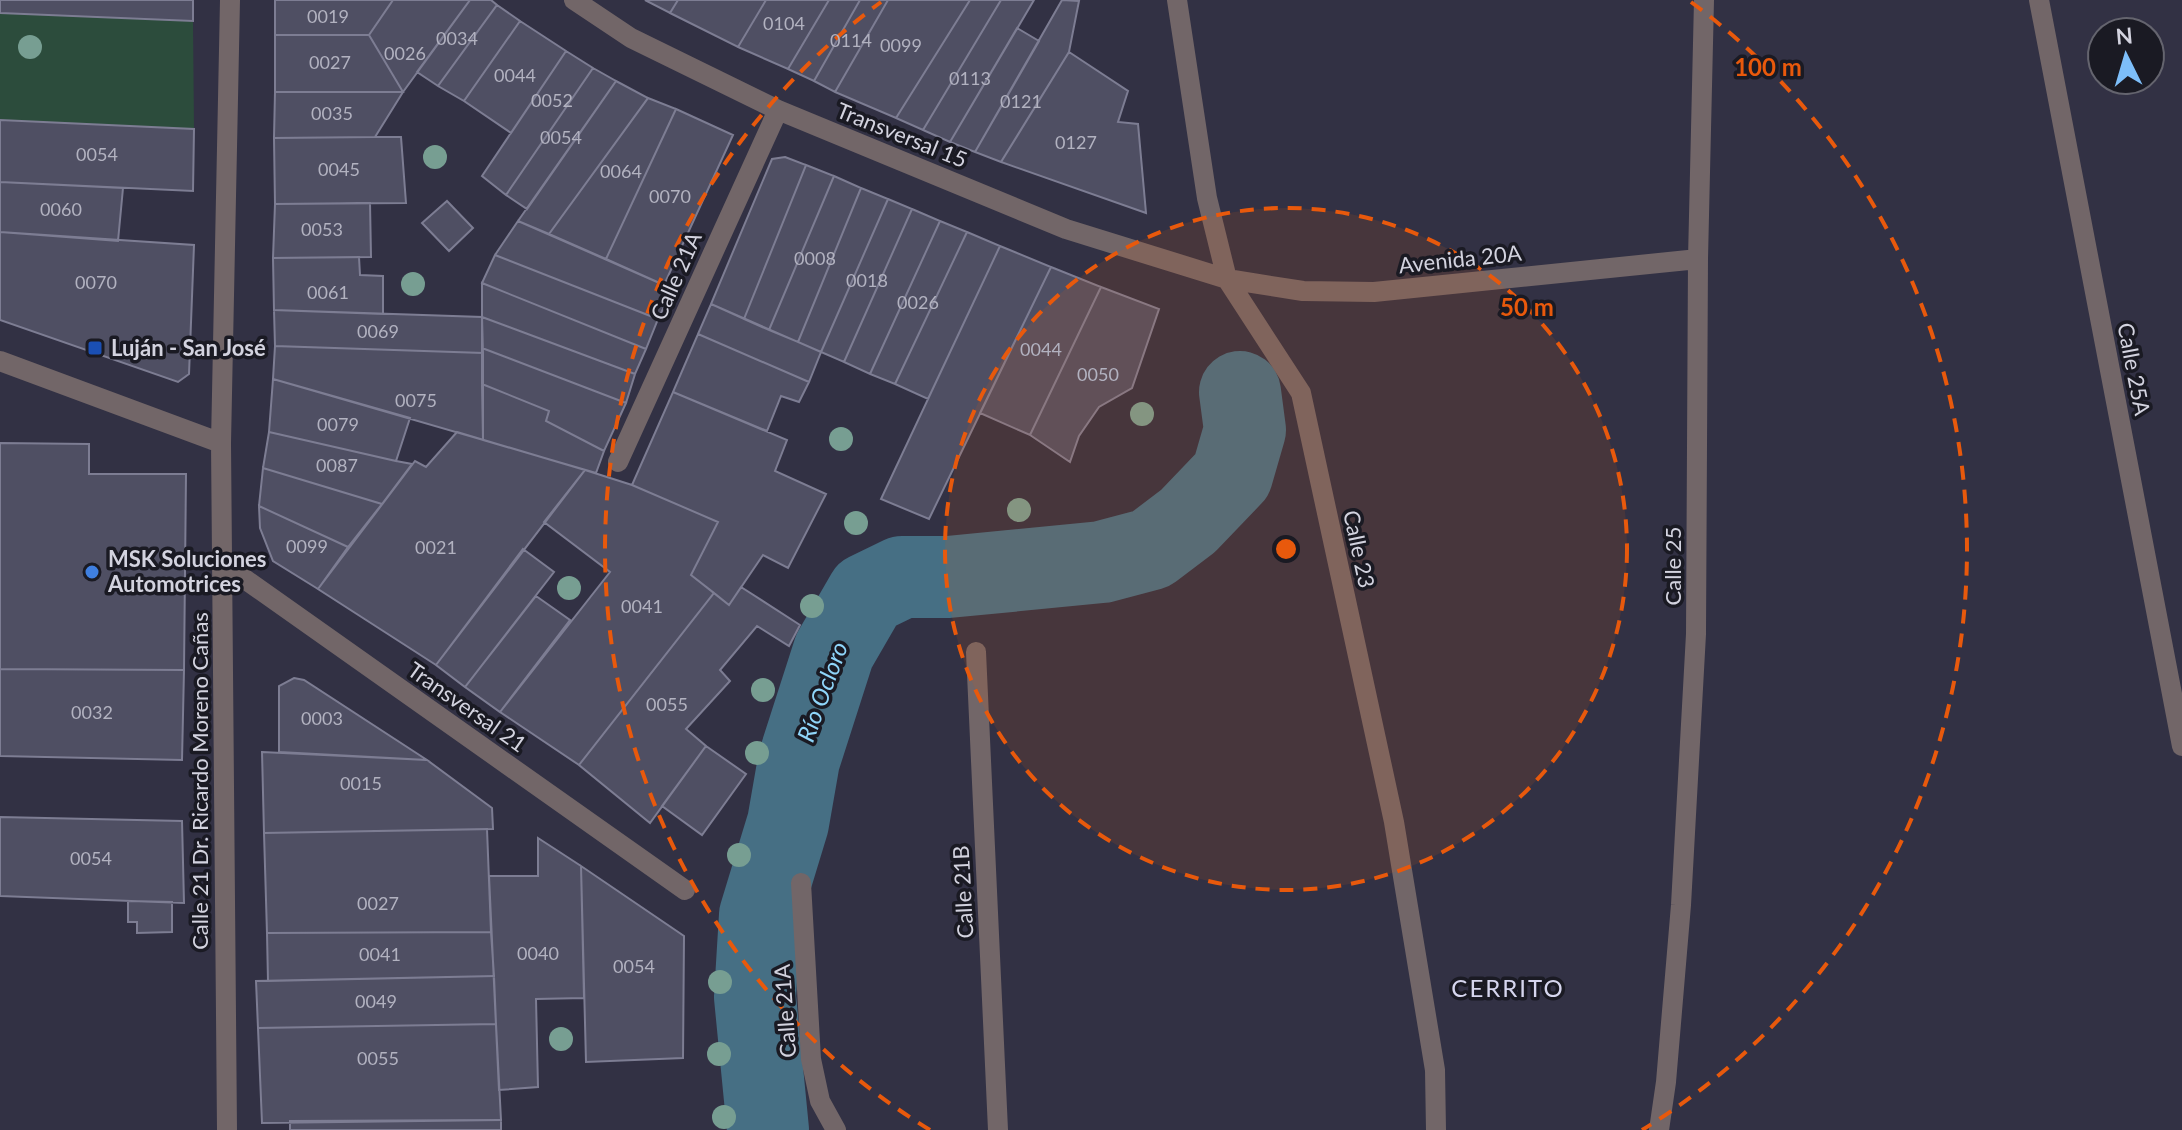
<svg xmlns="http://www.w3.org/2000/svg" width="2182" height="1130" font-family="Lato,sans-serif">
  <rect width="100%" height="100%" fill="#323144"/>
  <!-- green -->
  <path fill="#2c4c3c" d="M 0,13 L 193,21 L 194,129 L 0,120 Z"/>
  <g fill="none" stroke-linecap="round" stroke-linejoin="round">
    <!-- river -->
    <path stroke="#466f84" stroke-width="82" d="M 768,1130 L 755,997 L 760,915 L 788,823 L 799,760 L 834,651 L 867,594 L 902,577 L 948,577 L 1102,562 L 1151,549 L 1188,521 L 1232,475 L 1245,430 L 1240,392"/>
  </g>
  <!-- building -->
  <path fill="#4f4f63" stroke="#7d7d93" stroke-width="2" d="M 0,0 L 193,0 L 193,21 L 0,13 Z
    M 275,0 L 393,0 L 369,35 L 275,35 Z
    M 393,0 L 470,0 L 403,92 L 369,35 Z
    M 470,0 L 491,0 L 497,5 L 438,86 L 417,72 Z
    M 645,0 L 678,0 L 670,13 Z
    M 678,0 L 766,0 L 738,47 L 670,13 Z
    M 766,0 L 829,0 L 788,69 L 738,47 Z
    M 829,0 L 860,0 L 814,81 L 788,69 Z
    M 860,0 L 888,0 L 835,92 L 814,81 Z
    M 888,0 L 970,0 L 896,118 L 835,92 Z
    M 970,0 L 1001,0 L 923,130 L 896,118 Z
    M 1001,0 L 1034,0 L 950,142 L 923,130 Z
    M 1062,0 L 1079,1 L 1069,52 L 1001,162 L 975,152 Z
    M 497,5 L 520,21 L 464,101 L 438,86 Z
    M 520,21 L 566,51 L 511,133 L 464,101 Z
    M 1017,28 L 1039,41 L 975,152 L 950,142 Z
    M 275,35 L 369,35 L 403,92 L 275,92 Z
    M 566,51 L 593,68 L 506,195 L 482,176 Z
    M 1069,52 L 1128,91 L 1118,122 L 1138,124 L 1146,213 L 1001,162 Z
    M 593,68 L 616,81 L 527,209 L 506,195 Z
    M 616,81 L 648,98 L 549,234 L 518,221 Z
    M 275,92 L 403,92 L 375,137 L 274,138 Z
    M 648,98 L 676,109 L 606,259 L 549,234 Z
    M 676,109 L 733,135 L 664,285 L 606,259 Z
    M 0,120 L 194,129 L 193,191 L 0,182 Z
    M 375,137 L 401,137 L 406,203 L 275,204 L 274,138 Z
    M 785,157 L 806,165 L 744,319 L 711,304 L 772,159 Z
    M 806,165 L 834,176 L 769,330 L 744,319 Z
    M 834,176 L 861,188 L 798,342 L 769,330 Z
    M 0,182 L 123,188 L 118,241 L 0,232 Z
    M 861,188 L 888,199 L 821,352 L 798,342 Z
    M 888,199 L 912,209 L 844,362 L 821,352 Z
    M 447,201 L 473,228 L 449,251 L 422,223 Z
    M 370,203 L 371,257 L 273,258 L 275,204 Z
    M 912,209 L 940,221 L 870,374 L 844,362 Z
    M 518,221 L 673,289 L 658,319 L 495,255 Z
    M 940,221 L 967,232 L 895,384 L 870,374 Z
    M 0,232 L 194,245 L 189,374 L 178,382 L 0,320 Z
    M 967,232 L 1000,246 L 928,399 L 895,384 Z
    M 1000,246 L 1051,267 L 929,519 L 881,499 Z
    M 495,255 L 658,319 L 646,349 L 482,283 Z
    M 359,257 L 360,275 L 383,276 L 383,314 L 274,310 L 273,258 Z
    M 1051,267 L 1101,287 L 1030,435 L 980,413 Z
    M 482,283 L 646,349 L 635,374 L 482,317 Z
    M 1101,287 L 1159,309 L 1132,388 L 1099,407 L 1079,436 L 1070,462 L 1030,435 Z
    M 711,304 L 821,352 L 809,382 L 698,334 Z
    M 274,310 L 482,317 L 483,353 L 275,346 Z
    M 482,317 L 635,374 L 626,403 L 482,348 Z
    M 698,334 L 809,382 L 799,402 L 781,396 L 767,431 L 673,392 Z
    M 275,346 L 483,353 L 483,440 L 273,379 Z
    M 482,348 L 626,403 L 604,451 L 546,421 L 549,411 L 482,384 Z
    M 273,379 L 410,418 L 396,461 L 269,432 Z
    M 482,384 L 549,411 L 546,421 L 604,451 L 596,473 L 483,440 Z
    M 673,392 L 787,440 L 775,471 L 826,494 L 788,568 L 763,555 L 729,605 L 691,575 L 718,522 L 632,485 Z
    M 269,432 L 396,461 L 412,464 L 382,504 L 263,468 Z
    M 457,432 L 585,470 L 436,665 L 318,589 L 415,461 L 426,467 Z
    M 0,443 L 89,444 L 89,474 L 186,474 L 184,670 L 0,669 Z
    M 263,468 L 382,504 L 348,547 L 259,506 Z
    M 585,470 L 632,485 L 718,522 L 691,575 L 714,593 L 579,765 L 500,712 L 610,572 L 544,522 Z
    M 259,506 L 348,547 L 318,589 L 273,561 L 260,528 Z
    M 523,549 L 554,572 L 465,687 L 436,665 Z
    M 741,587 L 800,625 L 789,646 L 757,626 L 720,670 L 730,681 L 686,729 L 706,746 L 650,823 L 579,765 L 714,593 L 729,605 Z
    M 536,596 L 570,620 L 500,712 L 465,687 Z
    M 0,669 L 184,670 L 182,760 L 0,756 Z
    M 294,678 L 304,680 L 427,760 L 279,752 L 279,686 Z
    M 706,746 L 746,774 L 702,835 L 662,806 Z
    M 262,752 L 427,760 L 492,808 L 493,829 L 264,833 Z
    M 0,817 L 182,821 L 184,903 L 0,896 Z
    M 487,829 L 491,932 L 267,933 L 264,833 Z
    M 538,838 L 581,866 L 584,998 L 536,999 L 538,1087 L 499,1090 L 489,876 L 538,876 Z
    M 581,866 L 684,936 L 683,1058 L 586,1062 Z
    M 128,901 L 172,902 L 172,932 L 137,933 L 137,922 L 128,922 Z
    M 491,932 L 494,976 L 268,981 L 267,933 Z
    M 494,976 L 496,1024 L 258,1028 L 256,981 Z
    M 496,1024 L 501,1120 L 262,1123 L 258,1028 Z
    M 501,1120 L 501,1130 L 290,1130 L 290,1121 Z"/>
  <g fill="none" stroke-linecap="round" stroke-linejoin="round">
    <!-- minor -->
    <path stroke="#726668" stroke-width="20" d="M 574,0 L 631,38 L 778,110 L 1066,229 L 1227,279 L 1303,291 L 1374,292 L 1698,259
      M 1177,0 L 1207,198 L 1227,279 L 1301,393 L 1394,822 L 1435,1070 L 1436,1130
      M 2039,0 L 2182,746
      M 0,361 L 221,443
      M 618,462 L 778,110
      M 222,563 L 685,890
      M 976,652 L 998,1130
      M 801,883 L 811,1059 L 820,1101 L 836,1130
      M 227,1130 L 221,443 L 230,0
      M 1659,1130 L 1666,1082 L 1681,905 L 1696,634 L 1698,259 L 1704,0"/>
  </g>
  <!-- trees -->
  <g fill="#779e92">
    <circle cx="30" cy="47" r="12"/>
    <circle cx="435" cy="157" r="12"/>
    <circle cx="413" cy="284" r="12"/>
    <circle cx="1142" cy="414" r="12"/>
    <circle cx="841" cy="439" r="12"/>
    <circle cx="1019" cy="510" r="12"/>
    <circle cx="856" cy="523" r="12"/>
    <circle cx="569" cy="588" r="12"/>
    <circle cx="812" cy="606" r="12"/>
    <circle cx="763" cy="690" r="12"/>
    <circle cx="757" cy="753" r="12"/>
    <circle cx="739" cy="855" r="12"/>
    <circle cx="720" cy="982" r="12"/>
    <circle cx="561" cy="1039" r="12"/>
    <circle cx="719" cy="1054" r="12"/>
    <circle cx="724" cy="1117" r="12"/>
  </g>
  <!-- distance rings -->
  <circle cx="1286" cy="549" r="341" fill="#e8590c" fill-opacity=".12"/>
  <g fill="none" stroke="#e8590c" stroke-width="4" stroke-dasharray="14 10">
    <circle cx="1286" cy="549" r="341"/>
    <path d="M930 1130A681 681 0 0 1 881 2M1691 2A681 681 0 0 1 1642 1130"/>
  </g>
  <!-- markers -->
  <rect fill="#1a4fb4" stroke="#1a1a23" stroke-width="3" x="87" y="340" width="16" height="16" rx="4"/>
  <circle fill="#3f7fe0" stroke="#1a1a23" stroke-width="3" cx="92" cy="572" r="8"/>
  <g text-anchor="middle" stroke-width="7" stroke-linejoin="round" paint-order="stroke">
    <!-- number labels -->
    <g font-size="18" fill="#b2b2c0">
      <text x="328" y="23">0019</text>
      <text x="784" y="30">0104</text>
      <text x="457" y="45">0034</text>
      <text x="851" y="47">0114</text>
      <text x="901" y="52">0099</text>
      <text x="405" y="60">0026</text>
      <text x="330" y="69">0027</text>
      <text x="515" y="82">0044</text>
      <text x="970" y="85">0113</text>
      <text x="552" y="107">0052</text>
      <text x="1021" y="108">0121</text>
      <text x="332" y="120">0035</text>
      <text x="561" y="144">0054</text>
      <text x="1076" y="149">0127</text>
      <text x="97" y="161">0054</text>
      <text x="339" y="176">0045</text>
      <text x="621" y="178">0064</text>
      <text x="670" y="203">0070</text>
      <text x="61" y="216">0060</text>
      <text x="322" y="236">0053</text>
      <text x="815" y="265">0008</text>
      <text x="867" y="287">0018</text>
      <text x="96" y="289">0070</text>
      <text x="328" y="299">0061</text>
      <text x="918" y="309">0026</text>
      <text x="378" y="338">0069</text>
      <text x="1041" y="356">0044</text>
      <text x="1098" y="381">0050</text>
      <text x="416" y="407">0075</text>
      <text x="338" y="431">0079</text>
      <text x="337" y="472">0087</text>
      <text x="307" y="553">0099</text>
      <text x="436" y="554">0021</text>
      <text x="642" y="613">0041</text>
      <text x="667" y="711">0055</text>
      <text x="92" y="719">0032</text>
      <text x="322" y="725">0003</text>
      <text x="361" y="790">0015</text>
      <text x="91" y="865">0054</text>
      <text x="378" y="910">0027</text>
      <text x="538" y="960">0040</text>
      <text x="380" y="961">0041</text>
      <text x="634" y="973">0054</text>
      <text x="376" y="1008">0049</text>
      <text x="378" y="1065">0055</text>
    </g>
    <!-- street labels -->
    <g font-size="22" fill="#d3d3df" stroke="#1a1a23">
      <text transform="translate(902 135) rotate(22)" y="8">Transversal 15</text>
      <text transform="translate(1460 259) rotate(-6)" y="8">Avenida 20A</text>
      <text transform="translate(676 276) rotate(-66)" y="8">Calle 21A</text>
      <text transform="translate(2134 369) rotate(79)" y="8">Calle 25A</text>
      <text transform="translate(1359 549) rotate(78)" y="8">Calle 23</text>
      <text transform="translate(1673 566) rotate(-90)" y="8">Calle 25</text>
      <text transform="translate(467 707) rotate(35)" y="8">Transversal 21</text>
      <text transform="translate(200 781) rotate(-90)" y="8">Calle 21 Dr. Ricardo Moreno Cañas</text>
      <text transform="translate(963 892) rotate(-93)" y="8">Calle 21B</text>
      <text transform="translate(785 1011) rotate(-94)" y="8">Calle 21A</text>
    </g>
    <!-- poi labels -->
    <g font-size="22" font-weight="bold" fill="#d3d3df" stroke="#1a1a23" text-anchor="start">
      <text x="111" y="356">Luján - San José</text>
      <text x="108" y="567">MSK Soluciones<tspan x="108" dy="25">Automotrices</tspan></text>
    </g>
    <!-- water labels -->
    <g font-size="24" font-style="italic" fill="#8fd5f9" stroke="#1a1a23">
      <text transform="translate(823 692) rotate(-70)" y="8">Río Ocloro</text>
    </g>
    <!-- neighbourhood labels -->
    <g font-size="24" letter-spacing="2" fill="#d6d6ee" stroke="#1a1a23">
      <text x="1508" y="997">CERRITO</text>
    </g>
  </g>
  <circle cx="1286" cy="549" r="12" fill="#e8590c" stroke="#1a1a23" stroke-width="4"/>
  <g font-size="24" text-anchor="middle" font-weight="bold" fill="#e8590c" stroke="#1a1a23" stroke-width="7" stroke-linejoin="round" paint-order="stroke">
    <text x="1768" y="76">100 m</text>
    <text x="1527" y="316">50 m</text>
  </g>
  <!-- north arrow -->
  <g transform="translate(2126 56) rotate(355)"><circle r="38" fill="#1a1a23" stroke="#64646e" stroke-width="2"/>
  <path d="M0-6L14 30L0 20L-14 30Z" fill="#7dbef9"/>
  <text y="-12" font-size="22" font-weight="bold" text-anchor="middle" fill="#d3d3df">N</text>
  </g>
</svg>
